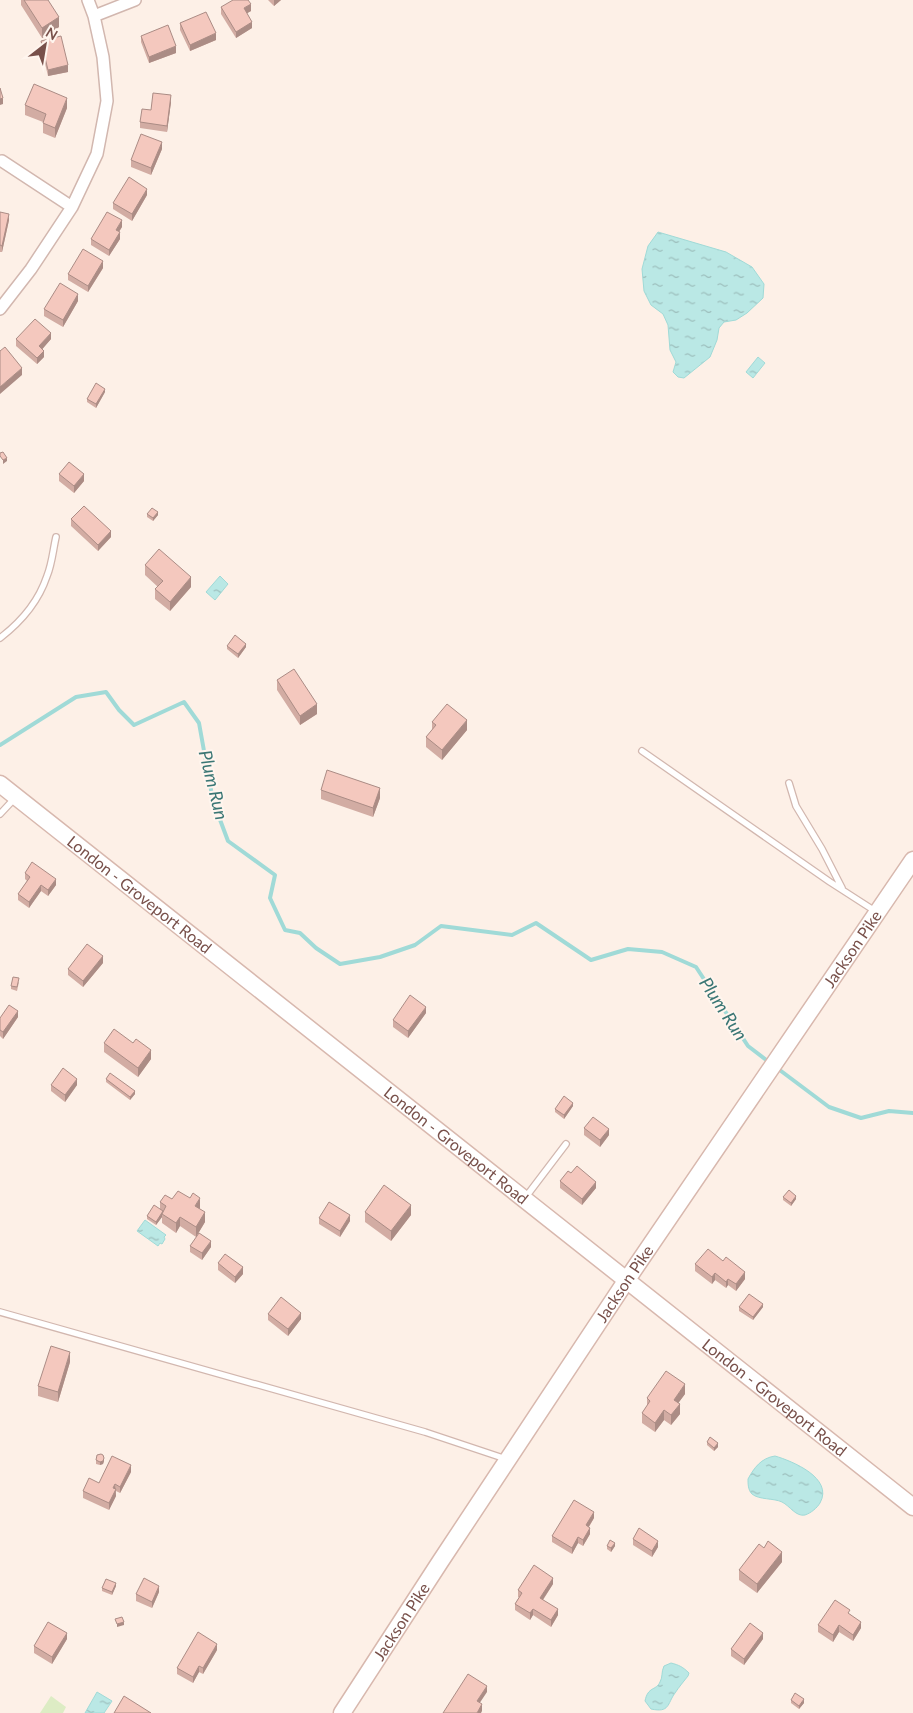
<svg xmlns="http://www.w3.org/2000/svg" width="913" height="1713" font-family="Lato,sans-serif">
  <defs>
    <pattern id="water-ripples" width="26" height="14" patternUnits="userSpaceOnUse" patternTransform="scale(1.25)"><rect width="26" height="14" fill="#bae8e5"/><path d="M2 4q2-2 4 0t4 0M15 11q2-2 4 0t4 0" fill="none" stroke="#9cbebc"/></pattern>
  </defs>
  <rect width="100%" height="100%" fill="#fdf0e7"/>
  <!-- garden -->
  <path fill="#ddecc4" d="M 51,1696 L 66,1707 L 63,1713 L 40,1713 Z"/>
  <!-- water -->
  <path fill="url(#water-ripples)" stroke="#a0dad7" d="M 658,232 L 726,252 L 752,267 L 764,284 L 763,298 L 747,313 L 736,320 L 724,322 L 719,328 L 717,340 L 710,357 L 684,378 L 678,377 L 673,372 L 676,362 L 670,350 L 668,325 L 663,314 L 651,305 L 644,291 L 642,269 L 648,246 Z
    M 758,357 L 765,363 L 753,378 L 746,372 Z
    M 220,576 L 228,584 L 215,600 L 206,592 Z
    M 145,1220 L 166,1235 L 164,1237 L 165,1239 L 162,1244 L 160,1243 L 158,1246 L 137,1231 Z
    M 775,1456 C 792,1461 834,1478 820,1503 C 817,1508 811,1513 805,1515 C 796,1517 790,1506 782,1502 C 774,1498 759,1500 752,1494 C 748,1490 748,1484 748,1479 C 754,1468 761,1458 775,1456 Z
    M 671,1663 C 679,1665 683,1667 689,1673 L 688,1676 C 684,1681 679,1687 675,1693 C 667,1704 670,1713 651,1709 L 645,1701 C 648,1686 656,1691 660,1682 C 663,1677 661,1672 664,1666 Z
    M 97,1692 L 112,1701 L 104,1713 L 85,1713 Z"/>
  <g fill="none" stroke-linecap="round" stroke-linejoin="round">
    <!-- stream -->
    <path stroke="#a0dad7" stroke-width="4" d="M 0,745 L 76,697 L 106,692 L 119,710 L 134,725 L 184,702 L 199,723 L 213,801 L 228,841 L 275,875 L 270,898 L 285,930 L 300,933 L 316,948 L 340,964 L 380,957 L 415,945 L 441,926 L 512,935 L 536,923 L 591,960 L 628,949 L 662,952 L 696,967 L 748,1046 L 769,1062
      M 777,1068 L 829,1107 L 861,1118 L 889,1111 L 913,1113"/>
    <!-- lane casing -->
    <g stroke="#d2b7af" stroke-width="8">
      <path id="lane" d="M 0,638 C 21,622 39,600 47,576 C 52,564 53,550 56,537
        M 642,751 L 830,882 L 875,911
        M 789,783 L 796,806 L 822,849 L 842,888
        M 0,814 L 15,798
        M 525,1198 L 566,1144
        M 0,1312 L 425,1432 L 506,1459"/>
    </g>
    <!-- street casing -->
    <g stroke="#d2b7af" stroke-width="14">
      <path id="street" d="M 94,16 L 135,0
        M 2,161 L 72,207
        M 0,309 L 31,269 L 72,207 L 97,154 L 107,101 L 103,57 L 94,16 L 88,0"/>
    </g>
    <!-- secondary casing -->
    <g stroke="#d8b8ae" stroke-width="19">
      <g id="secondary">
        <path id="s1" d="M 0,784 L 913,1507"/>
        <path id="s2" d="M 342,1713 L 440,1562 L 626,1281 L 913,860"/>
      </g>
    </g>
    <!-- lane -->
    <use href="#lane" stroke="#fff" stroke-width="5.5"/>
    <!-- street -->
    <use href="#street" stroke="#fff" stroke-width="11"/>
    <!-- secondary -->
    <use href="#secondary" stroke="#fff" stroke-width="16"/>
  </g>
  <!-- wall -->
  <path fill="#d2aca3" d="M 21,0 L 48,0 L 59,27 L 42,38 L 21,5 Z
    M 268,0 L 281,0 L 274,6 Z
    M 221,7 L 251,11 L 247,13 L 252,28 L 236,38 L 221,14 Z
    M 180,23 L 216,40 L 190,51 L 180,30 Z
    M 141,36 L 176,53 L 149,63 L 141,42 Z
    M 41,41 L 68,72 L 48,76 L 41,47 Z
    M 171,102 L 167,132 L 140,128 L 140,122 L 151,110 Z
    M 25,105 L 67,108 L 55,138 L 43,133 L 43,122 L 25,115 Z
    M 162,149 L 151,175 L 131,167 L 131,160 Z
    M 147,195 L 132,221 L 113,209 L 113,203 Z
    M 0,212 L 9,220 L 2,252 L 0,252 Z
    M 122,227 L 119,232 L 120,239 L 109,256 L 91,245 L 91,239 Z
    M 103,268 L 88,292 L 68,280 L 68,274 Z
    M 78,301 L 63,327 L 44,316 L 44,309 Z
    M 16,339 L 51,339 L 42,349 L 44,357 L 37,364 L 16,346 Z
    M 105,392 L 96,408 L 87,402 L 87,399 Z
    M 59,474 L 84,481 L 74,493 L 59,481 Z
    M 147,514 L 158,515 L 153,521 L 147,517 Z
    M 71,519 L 111,537 L 98,551 L 71,526 Z
    M 145,565 L 191,587 L 170,611 L 155,599 L 155,589 L 158,587 L 145,575 Z
    M 227,646 L 246,647 L 238,658 L 227,649 Z
    M 277,680 L 317,714 L 300,725 L 277,690 Z
    M 432,722 L 467,730 L 442,760 L 426,747 L 426,737 L 432,730 Z
    M 321,790 L 380,798 L 373,817 L 321,799 Z
    M 25,873 L 56,885 L 48,896 L 41,891 L 29,908 L 18,900 L 18,894 L 27,881 L 25,879 Z
    M 103,963 L 83,987 L 68,975 L 68,969 Z
    M 19,982 L 17,991 L 11,989 L 11,986 Z
    M 426,1013 L 408,1038 L 393,1027 L 393,1020 Z
    M 18,1017 L 3,1039 L 0,1036 L 0,1018 Z
    M 104,1043 L 151,1059 L 138,1077 L 104,1052 Z
    M 106,1079 L 135,1094 L 130,1100 L 106,1082 Z
    M 51,1085 L 77,1085 L 65,1102 L 51,1091 Z
    M 573,1106 L 564,1119 L 555,1112 L 555,1109 Z
    M 584,1128 L 609,1135 L 600,1147 L 584,1135 Z
    M 571,1173 L 596,1188 L 582,1205 L 560,1188 L 560,1181 Z
    M 783,1197 L 796,1199 L 791,1206 L 783,1200 Z
    M 172,1199 L 200,1208 L 200,1209 L 205,1222 L 196,1237 L 180,1226 L 176,1233 L 162,1223 L 162,1217 L 156,1225 L 147,1219 L 147,1216 L 160,1209 L 160,1202 Z
    M 365,1212 L 411,1215 L 391,1241 L 365,1222 Z
    M 319,1218 L 350,1221 L 340,1237 L 319,1224 Z
    M 190,1246 L 211,1247 L 202,1260 L 190,1252 Z
    M 218,1263 L 243,1274 L 235,1283 L 218,1270 Z
    M 695,1264 L 745,1279 L 736,1291 L 728,1285 L 726,1288 L 715,1280 L 712,1284 L 695,1271 Z
    M 739,1307 L 763,1307 L 753,1320 L 739,1311 Z
    M 268,1314 L 301,1319 L 288,1336 L 268,1320 Z
    M 70,1362 L 58,1402 L 38,1396 L 38,1386 Z
    M 685,1394 L 678,1403 L 680,1414 L 671,1425 L 664,1420 L 655,1432 L 642,1423 L 642,1413 L 647,1406 L 647,1398 Z
    M 707,1442 L 718,1447 L 714,1451 L 707,1445 Z
    M 96,1460 L 104,1461 L 103,1464 L 100,1465 L 96,1464 Z
    M 131,1472 L 120,1493 L 116,1491 L 116,1496 L 109,1510 L 83,1498 L 83,1491 L 99,1483 Z
    M 594,1518 L 589,1527 L 590,1534 L 583,1546 L 578,1543 L 572,1554 L 552,1542 L 552,1536 Z
    M 633,1539 L 658,1547 L 652,1557 L 633,1545 Z
    M 607,1546 L 615,1546 L 611,1552 L 607,1549 Z
    M 782,1562 L 757,1593 L 739,1580 L 739,1570 Z
    M 553,1584 L 543,1600 L 558,1615 L 551,1627 L 533,1615 L 530,1620 L 515,1610 L 515,1604 L 519,1597 L 518,1597 L 518,1590 Z
    M 116,1586 L 112,1595 L 102,1591 L 102,1588 Z
    M 159,1592 L 152,1608 L 136,1601 L 136,1594 Z
    M 850,1614 L 861,1628 L 853,1641 L 839,1632 L 833,1642 L 818,1632 L 818,1625 Z
    M 67,1639 L 52,1664 L 34,1653 L 34,1646 Z
    M 763,1639 L 744,1665 L 731,1656 L 731,1649 Z
    M 217,1650 L 203,1674 L 199,1672 L 193,1683 L 177,1674 L 177,1668 Z
    M 791,1700 L 804,1703 L 799,1709 L 791,1703 Z"/>
  <!-- shaded-wall -->
  <path fill="#ab8c85" d="M 274,0 L 281,0 L 274,6 Z
    M 251,4 L 251,11 L 244,15 L 244,8 Z
    M 59,17 L 59,27 L 42,38 L 42,28 Z
    M 252,22 L 252,28 L 236,38 L 236,32 Z
    M 216,33 L 216,40 L 190,51 L 190,45 Z
    M 176,46 L 176,53 L 149,63 L 149,57 Z
    M 68,65 L 68,72 L 48,76 L 48,70 Z
    M 171,95 L 171,102 L 167,132 L 167,126 Z
    M 3,98 L 3,104 L 0,105 L 0,99 Z
    M 67,98 L 67,108 L 55,138 L 55,128 Z
    M 162,142 L 162,149 L 151,175 L 151,168 Z
    M 147,189 L 147,195 L 132,221 L 132,214 Z
    M 9,214 L 9,220 L 2,252 L 2,246 Z
    M 122,220 L 122,227 L 116,236 L 116,230 Z
    M 120,232 L 120,239 L 109,256 L 109,250 Z
    M 103,261 L 103,268 L 88,292 L 88,286 Z
    M 78,294 L 78,301 L 63,327 L 63,320 Z
    M 51,333 L 51,339 L 39,353 L 39,346 Z
    M 44,351 L 44,357 L 37,364 L 37,358 Z
    M 22,368 L 22,375 L 0,394 L 0,387 Z
    M 105,389 L 105,392 L 96,408 L 96,404 Z
    M 7,458 L 7,461 L 3,464 L 3,460 Z
    M 84,474 L 84,481 L 74,493 L 74,486 Z
    M 158,512 L 158,515 L 153,521 L 153,518 Z
    M 111,531 L 111,537 L 98,551 L 98,545 Z
    M 191,577 L 191,587 L 170,611 L 170,602 Z
    M 246,644 L 246,647 L 238,658 L 238,654 Z
    M 317,704 L 317,714 L 300,725 L 300,716 Z
    M 467,720 L 467,730 L 442,760 L 442,750 Z
    M 380,788 L 380,798 L 373,817 L 373,808 Z
    M 56,879 L 56,885 L 48,896 L 48,890 Z
    M 41,885 L 41,891 L 29,908 L 29,902 Z
    M 103,956 L 103,963 L 83,987 L 83,981 Z
    M 426,1007 L 426,1013 L 408,1038 L 408,1031 Z
    M 18,1011 L 18,1017 L 3,1039 L 3,1032 Z
    M 151,1050 L 151,1059 L 138,1077 L 138,1068 Z
    M 77,1079 L 77,1085 L 65,1102 L 65,1095 Z
    M 135,1091 L 135,1094 L 130,1100 L 130,1097 Z
    M 573,1103 L 573,1106 L 564,1119 L 564,1115 Z
    M 609,1129 L 609,1135 L 600,1147 L 600,1140 Z
    M 596,1182 L 596,1188 L 582,1205 L 582,1199 Z
    M 796,1196 L 796,1199 L 791,1206 L 791,1203 Z
    M 200,1198 L 200,1208 L 195,1215 L 195,1206 Z
    M 411,1205 L 411,1215 L 391,1241 L 391,1231 Z
    M 163,1211 L 162,1214 L 162,1217 L 156,1225 L 156,1222 Z
    M 205,1212 L 205,1222 L 196,1237 L 196,1227 Z
    M 350,1215 L 350,1221 L 340,1237 L 340,1231 Z
    M 180,1217 L 180,1226 L 176,1233 L 176,1223 Z
    M 211,1241 L 211,1247 L 202,1260 L 202,1253 Z
    M 243,1267 L 243,1274 L 235,1283 L 235,1277 Z
    M 745,1272 L 745,1279 L 736,1291 L 736,1284 Z
    M 715,1273 L 715,1280 L 712,1284 L 712,1277 Z
    M 728,1279 L 728,1285 L 726,1288 L 726,1282 Z
    M 763,1304 L 763,1307 L 753,1320 L 753,1317 Z
    M 301,1313 L 301,1319 L 288,1336 L 288,1329 Z
    M 70,1352 L 70,1362 L 58,1402 L 58,1392 Z
    M 685,1384 L 685,1394 L 674,1409 L 674,1400 Z
    M 680,1404 L 680,1414 L 671,1425 L 671,1415 Z
    M 664,1410 L 664,1420 L 655,1432 L 655,1423 Z
    M 718,1443 L 718,1447 L 714,1451 L 714,1448 Z
    M 104,1458 L 104,1461 L 103,1464 L 100,1465 L 100,1462 Z
    M 131,1465 L 131,1472 L 120,1493 L 120,1487 Z
    M 115,1484 L 116,1496 L 109,1510 L 109,1503 Z
    M 594,1512 L 594,1518 L 586,1531 L 586,1525 Z
    M 590,1528 L 590,1534 L 583,1546 L 583,1540 Z
    M 578,1537 L 578,1543 L 572,1554 L 572,1548 Z
    M 658,1541 L 658,1547 L 652,1557 L 652,1551 Z
    M 615,1543 L 615,1546 L 611,1552 L 611,1548 Z
    M 782,1552 L 782,1562 L 757,1593 L 757,1584 Z
    M 553,1578 L 553,1584 L 540,1604 L 540,1598 Z
    M 116,1583 L 116,1586 L 112,1595 L 112,1592 Z
    M 159,1586 L 159,1592 L 152,1608 L 152,1602 Z
    M 533,1609 L 533,1615 L 530,1620 L 530,1613 Z
    M 558,1609 L 558,1615 L 551,1627 L 551,1620 Z
    M 124,1622 L 124,1625 L 117,1627 L 117,1624 Z
    M 861,1622 L 861,1628 L 853,1641 L 853,1635 Z
    M 839,1625 L 839,1632 L 833,1642 L 833,1635 Z
    M 67,1633 L 67,1639 L 52,1664 L 52,1657 Z
    M 763,1633 L 763,1639 L 744,1665 L 744,1659 Z
    M 217,1644 L 217,1650 L 203,1674 L 203,1668 Z
    M 199,1666 L 199,1672 L 193,1683 L 193,1677 Z
    M 487,1686 L 487,1692 L 477,1707 L 477,1701 Z
    M 804,1699 L 804,1703 L 799,1709 L 799,1706 Z
    M 482,1704 L 482,1711 L 481,1713 L 477,1713 Z"/>
  <!-- building -->
  <path fill="#f4c8be" stroke="#ab8c85" d="M 24,0 L 48,0 L 59,17 L 42,28 Z
    M 233,0 L 248,0 L 251,4 L 244,8 L 252,22 L 236,32 L 221,7 Z
    M 206,12 L 216,33 L 190,45 L 180,23 Z
    M 168,25 L 176,46 L 149,57 L 141,36 Z
    M 61,36 L 68,65 L 48,70 L 41,41 Z
    M 34,84 L 67,98 L 55,128 L 43,123 L 46,114 L 25,105 Z
    M 0,88 L 3,98 L 0,99 Z
    M 153,93 L 171,95 L 167,126 L 140,122 L 142,109 L 151,110 Z
    M 141,134 L 162,142 L 151,168 L 131,160 Z
    M 129,177 L 147,189 L 132,214 L 113,203 Z
    M 0,212 L 9,214 L 2,246 L 0,245 Z
    M 107,212 L 122,220 L 116,230 L 120,232 L 109,250 L 91,239 Z
    M 83,249 L 103,261 L 88,286 L 68,274 Z
    M 60,283 L 78,294 L 63,320 L 44,309 Z
    M 35,319 L 51,333 L 39,346 L 44,351 L 37,358 L 16,339 Z
    M 5,347 L 22,368 L 0,387 L 0,351 Z
    M 96,383 L 105,389 L 96,404 L 87,399 Z
    M 3,452 L 7,458 L 3,460 L 0,456 L 0,453 Z
    M 69,462 L 84,474 L 74,486 L 59,474 Z
    M 84,506 L 111,531 L 98,545 L 71,519 Z
    M 152,508 L 158,512 L 153,518 L 147,514 Z
    M 159,549 L 191,577 L 170,602 L 155,589 L 163,581 L 145,565 Z
    M 235,635 L 246,644 L 238,654 L 227,646 Z
    M 294,669 L 317,704 L 300,716 L 277,680 Z
    M 447,704 L 467,720 L 442,750 L 426,737 L 436,725 L 432,722 Z
    M 327,770 L 380,788 L 373,808 L 321,790 Z
    M 32,862 L 56,879 L 48,890 L 41,885 L 29,902 L 18,894 L 30,877 L 25,873 Z
    M 87,944 L 103,956 L 83,981 L 68,969 Z
    M 13,977 L 19,978 L 17,987 L 11,986 Z
    M 410,995 L 426,1007 L 408,1031 L 393,1020 Z
    M 9,1005 L 18,1011 L 3,1032 L 0,1030 L 0,1018 Z
    M 114,1029 L 133,1043 L 136,1039 L 151,1050 L 138,1068 L 104,1043 Z
    M 63,1068 L 77,1079 L 65,1095 L 51,1085 Z
    M 110,1073 L 135,1091 L 130,1097 L 106,1079 Z
    M 564,1096 L 573,1103 L 564,1115 L 555,1109 Z
    M 593,1117 L 609,1129 L 600,1140 L 584,1128 Z
    M 577,1166 L 596,1182 L 582,1199 L 560,1181 L 568,1171 L 571,1173 Z
    M 384,1185 L 411,1205 L 391,1231 L 365,1212 Z
    M 789,1190 L 796,1196 L 791,1203 L 783,1197 Z
    M 178,1191 L 190,1198 L 193,1193 L 200,1198 L 195,1206 L 205,1212 L 196,1227 L 180,1217 L 176,1223 L 162,1214 L 166,1206 L 160,1202 L 165,1195 L 172,1199 Z
    M 329,1202 L 350,1215 L 340,1231 L 319,1218 Z
    M 154,1205 L 163,1211 L 156,1222 L 147,1216 Z
    M 199,1233 L 211,1241 L 202,1253 L 190,1246 Z
    M 708,1249 L 723,1261 L 726,1257 L 745,1272 L 736,1284 L 728,1279 L 726,1282 L 715,1273 L 712,1277 L 695,1264 Z
    M 225,1254 L 243,1267 L 235,1277 L 218,1263 Z
    M 749,1294 L 763,1304 L 753,1317 L 739,1307 Z
    M 281,1297 L 301,1313 L 288,1329 L 268,1314 Z
    M 51,1346 L 70,1352 L 58,1392 L 38,1386 Z
    M 666,1371 L 685,1384 L 674,1400 L 680,1404 L 671,1415 L 664,1410 L 655,1423 L 642,1413 L 650,1401 L 647,1398 Z
    M 710,1437 L 718,1443 L 714,1448 L 707,1442 Z
    M 101,1454 L 103,1455 L 104,1458 L 103,1461 L 100,1462 L 96,1460 L 97,1455 Z
    M 112,1456 L 131,1465 L 120,1487 L 115,1484 L 113,1488 L 116,1489 L 109,1503 L 83,1491 L 89,1478 L 99,1483 Z
    M 574,1500 L 594,1512 L 586,1525 L 590,1528 L 583,1540 L 578,1537 L 572,1548 L 552,1536 Z
    M 639,1528 L 658,1541 L 652,1551 L 633,1539 Z
    M 610,1540 L 615,1543 L 611,1548 L 607,1546 Z
    M 768,1541 L 782,1552 L 757,1584 L 739,1570 L 759,1544 L 764,1548 Z
    M 534,1565 L 553,1578 L 540,1598 L 558,1609 L 551,1620 L 533,1609 L 530,1613 L 515,1604 L 522,1593 L 518,1590 Z
    M 144,1578 L 159,1586 L 152,1602 L 136,1594 Z
    M 106,1579 L 116,1583 L 112,1592 L 102,1588 Z
    M 835,1600 L 850,1610 L 848,1613 L 861,1622 L 853,1635 L 839,1625 L 833,1635 L 818,1625 Z
    M 122,1617 L 124,1622 L 117,1624 L 115,1619 Z
    M 48,1622 L 67,1633 L 52,1657 L 34,1646 Z
    M 750,1623 L 763,1633 L 744,1659 L 731,1649 Z
    M 198,1632 L 217,1644 L 203,1668 L 199,1666 L 193,1677 L 177,1668 Z
    M 468,1674 L 487,1686 L 477,1701 L 482,1704 L 477,1713 L 443,1713 Z
    M 795,1693 L 804,1699 L 799,1706 L 791,1700 Z
    M 124,1696 L 151,1713 L 114,1713 Z"/>
  <g text-anchor="middle" stroke-width="4" stroke-linejoin="round" paint-order="stroke">
    <!-- street labels -->
    <g font-size="16" fill="#78504a" stroke="#fff5ee">
      <text dy="6" stroke="none"><textPath href="#s1" startOffset="178">London - Groveport Road</textPath></text>
      <text dy="6" stroke="none"><textPath href="#s2" startOffset="919">Jackson Pike</textPath></text>
      <text dy="6" stroke="none"><textPath href="#s1" startOffset="582">London - Groveport Road</textPath></text>
      <text dy="6" stroke="none"><textPath href="#s2" startOffset="514">Jackson Pike</textPath></text>
      <text dy="6" stroke="none"><textPath href="#s1" startOffset="988">London - Groveport Road</textPath></text>
      <text dy="6" stroke="none"><textPath href="#s2" startOffset="109">Jackson Pike</textPath></text>
    </g>
    <!-- water labels -->
    <g font-size="18" font-style="italic" fill="#3a7674" stroke="#fff5ee">
      <text transform="translate(213 785) rotate(76)" y="6">Plum Run</text>
      <text transform="translate(723 1009) rotate(57)" y="6">Plum Run</text>
    </g>
  </g>
  <!-- north arrow -->
  <g transform="translate(45 45) rotate(31)" stroke="#fff5ee" stroke-width="4" paint-order="stroke">
  <path d="M0-4L9 19L0 12L-9 19Z" fill="#78504a"/>
  <text y="-8" font-size="14" font-weight="bold" text-anchor="middle" fill="#78504a">N</text>
  </g>
</svg>
